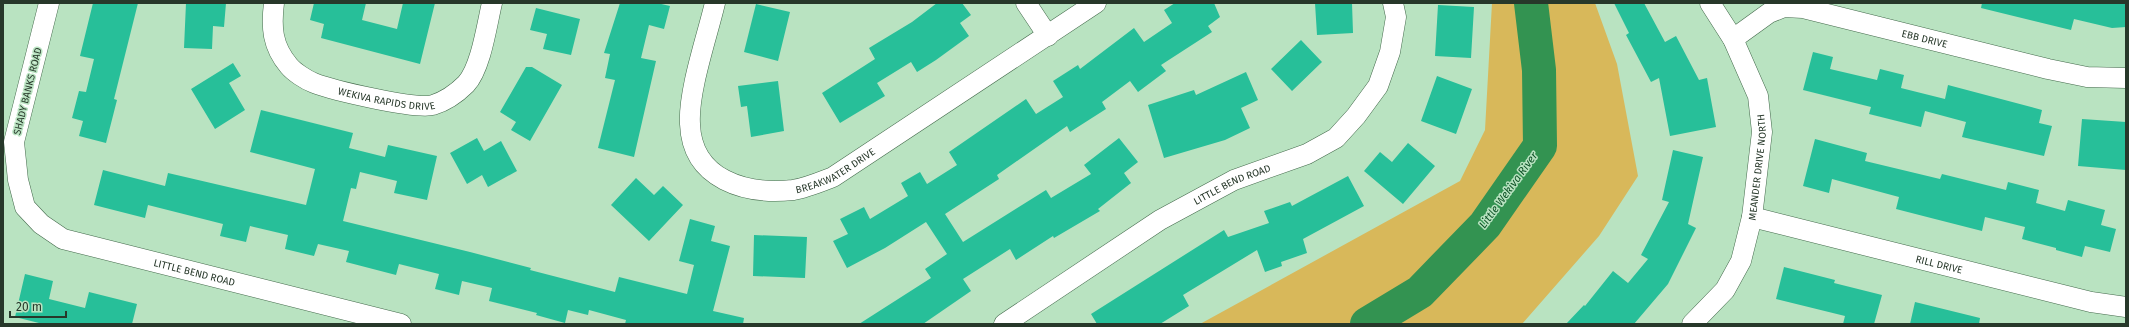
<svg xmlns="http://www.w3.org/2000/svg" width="2129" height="327" font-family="'Fira Sans',sans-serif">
  <rect width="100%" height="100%" fill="#b9e3c1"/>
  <!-- green -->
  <path fill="#d8b85a" d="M 1492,3 L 1595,3 L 1617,64 L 1638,176 L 1599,236 L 1522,324 L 1200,324 L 1460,181 L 1485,130 Z"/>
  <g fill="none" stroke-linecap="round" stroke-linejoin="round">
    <!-- river -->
    <path stroke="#339351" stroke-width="34" d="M 1367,324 L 1420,292 L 1485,225 L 1540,146 L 1539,70 L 1531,3"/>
  </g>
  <!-- building -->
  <path fill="#27bf99" d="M 93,3 L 138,3 L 114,99 L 117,100 L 106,143 L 79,136 L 83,121 L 72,118 L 79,91 L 86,92 L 94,59 L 80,56 Z
    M 186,3 L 226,3 L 224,27 L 213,26 L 212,49 L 184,48 Z
    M 314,3 L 366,3 L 362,20 L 397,29 L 403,3 L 435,3 L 420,64 L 321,38 L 324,24 L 310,20 Z
    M 620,3 L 657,3 L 670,6 L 664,29 L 649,25 L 641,58 L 656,61 L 634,157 L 598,148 L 615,80 L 605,78 L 610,54 L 604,53 Z
    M 937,3 L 962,3 L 971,15 L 960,23 L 969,36 L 936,60 L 917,72 L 911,62 L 877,83 L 885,96 L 840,123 L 822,93 L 875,59 L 869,48 L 912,22 Z
    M 1175,3 L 1214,3 L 1220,17 L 1208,26 L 1212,32 L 1161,65 L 1166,71 L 1138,92 L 1130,81 L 1102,102 L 1106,109 L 1070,132 L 1067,126 L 997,175 L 999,179 L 945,214 L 963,242 L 1046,190 L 1051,198 L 1091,174 L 1084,165 L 1119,138 L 1138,162 L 1124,173 L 1131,183 L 1098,209 L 1100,211 L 1054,238 L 1053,236 L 1016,260 L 1010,249 L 963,279 L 971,291 L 923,324 L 859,324 L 931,278 L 925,269 L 947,254 L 926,222 L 885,248 L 847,268 L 833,241 L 848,234 L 840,219 L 864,207 L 870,219 L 908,196 L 901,183 L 920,172 L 927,184 L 957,165 L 949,152 L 1026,99 L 1036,114 L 1063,97 L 1053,81 L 1078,65 L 1080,69 L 1134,28 L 1144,42 L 1172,23 L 1164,10 Z
    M 1315,3 L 1352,3 L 1353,33 L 1317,35 Z
    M 1614,3 L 1644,3 L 1665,42 L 1676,36 L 1699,80 L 1707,78 L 1716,127 L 1670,136 L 1659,78 L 1651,82 L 1626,35 L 1629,33 Z
    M 1982,3 L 2126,3 L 2126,27 L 2112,28 L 2074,19 L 2071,30 L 1981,8 Z
    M 756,4 L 790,12 L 778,61 L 744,52 Z
    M 1438,5 L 1474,7 L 1471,58 L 1435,56 Z
    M 536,8 L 580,19 L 571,55 L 543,49 L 547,34 L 530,30 Z
    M 1301,40 L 1322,62 L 1292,91 L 1271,69 Z
    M 1813,52 L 1833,57 L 1830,69 L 1877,80 L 1880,69 L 1904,75 L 1901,88 L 1945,99 L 1948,85 L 2042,110 L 2039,123 L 2052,126 L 2044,156 L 1962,137 L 1966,122 L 1925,111 L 1921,127 L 1869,114 L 1871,107 L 1803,90 Z
    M 233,63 L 241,76 L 229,83 L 245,110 L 215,129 L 191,89 Z
    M 526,67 L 532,67 L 562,85 L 530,141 L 511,130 L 516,122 L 500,112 Z
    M 1246,72 L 1258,100 L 1241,108 L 1250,128 L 1225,140 L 1164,158 L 1148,105 L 1194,90 L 1196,95 Z
    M 1437,76 L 1472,89 L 1456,134 L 1421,121 Z
    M 778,81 L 784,131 L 751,137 L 747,106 L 741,107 L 738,86 Z
    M 261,110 L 353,133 L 349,148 L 385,157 L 388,145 L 437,156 L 427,200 L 394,193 L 397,181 L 360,172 L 356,189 L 351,188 L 343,221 L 470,252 L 531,268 L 530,270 L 615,292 L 619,277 L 687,294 L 694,265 L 679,261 L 690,219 L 715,226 L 711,241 L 730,246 L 713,311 L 744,318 L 743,324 L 625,324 L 626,320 L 589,310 L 588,315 L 568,310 L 565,323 L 536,315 L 537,313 L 489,301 L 492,288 L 462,281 L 459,295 L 435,289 L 439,274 L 399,264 L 396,275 L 346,262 L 349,251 L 318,244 L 314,256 L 285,249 L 288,235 L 250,226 L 246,242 L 220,236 L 223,224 L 148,205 L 145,218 L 94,205 L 103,170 L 165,186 L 168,173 L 306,205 L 315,169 L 250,152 Z
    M 2082,119 L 2126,122 L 2126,170 L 2078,166 Z
    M 477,138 L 484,151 L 501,141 L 517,171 L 488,187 L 482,175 L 467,184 L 450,153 Z
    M 1815,139 L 1867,153 L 1865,161 L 1940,179 L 1942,174 L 2006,190 L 2008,182 L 2039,190 L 2036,203 L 2065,211 L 2068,200 L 2105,210 L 2101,225 L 2116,229 L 2110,252 L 2085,246 L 2082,257 L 2056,250 L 2056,248 L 2022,239 L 2025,227 L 1985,217 L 1982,231 L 1931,218 L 1896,209 L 1899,197 L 1832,179 L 1829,193 L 1803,186 Z
    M 1408,143 L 1435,166 L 1403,204 L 1364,171 L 1380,152 L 1392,162 Z
    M 1673,150 L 1703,157 L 1688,224 L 1696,228 L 1668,284 L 1634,324 L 1566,324 L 1584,305 L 1585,306 L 1613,271 L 1628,283 L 1648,259 L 1641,255 L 1669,202 L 1662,200 Z
    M 1348,176 L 1364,206 L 1303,239 L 1307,253 L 1281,262 L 1282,266 L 1265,272 L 1257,250 L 1183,295 L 1189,306 L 1160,324 L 1097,324 L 1091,314 L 1224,230 L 1228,237 L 1269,223 L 1264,211 L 1290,202 L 1292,206 Z
    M 636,178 L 654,195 L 663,186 L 683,205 L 649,241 L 611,205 Z
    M 754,235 L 807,237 L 805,278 L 753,276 Z
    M 1784,267 L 1835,280 L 1834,283 L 1882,295 L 1874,324 L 1843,324 L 1845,316 L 1776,299 Z
    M 25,274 L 53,281 L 49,299 L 85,308 L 89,292 L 137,304 L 132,324 L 43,324 L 15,317 Z
    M 1915,302 L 1980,318 L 1979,324 L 1910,324 Z"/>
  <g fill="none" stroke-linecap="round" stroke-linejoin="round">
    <!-- street casing -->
    <g stroke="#446a4c" stroke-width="21">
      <g id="street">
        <path id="s1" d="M 49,3 L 14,142 L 18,180 L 25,207 L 41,224 L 63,239 L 401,324"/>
        <path id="s2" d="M 274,3 C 271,27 272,46 289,66 C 294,72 306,80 314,83 C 332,90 416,110 433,105 C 446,101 457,93 466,84 C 481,68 487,24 492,3"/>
        <path id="s3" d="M 715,3 C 707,37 688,91 690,124 C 692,180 746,195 793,190 C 806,188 820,182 833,177 L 1096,3"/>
        <path d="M 1026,3 L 1048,36"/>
        <path id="s4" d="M 1733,39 L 1769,13 L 1784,7 L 1803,8 L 2048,69 L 2087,77 L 2126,78"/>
        <path id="s5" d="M 1752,217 L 2091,302 L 2126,307"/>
        <path id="s6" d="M 1004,324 L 1160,220 L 1234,180 L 1307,154 L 1336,138 L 1356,116 L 1378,86 L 1390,52 L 1396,17 L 1393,3"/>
        <path id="s7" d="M 1692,324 L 1725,290 L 1741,261 L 1752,217 L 1762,132 L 1758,96 L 1733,39 L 1710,3"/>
      </g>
    </g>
    <!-- street -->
    <use href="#street" stroke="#fff" stroke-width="20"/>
  </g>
  <g text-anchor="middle" stroke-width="3" stroke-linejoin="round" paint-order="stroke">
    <!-- street labels -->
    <g font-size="10" fill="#27382a" stroke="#b9e3c1">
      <text dy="4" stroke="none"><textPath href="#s4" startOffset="205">EBB DRIVE</textPath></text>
      <text transform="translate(27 91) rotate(-76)" y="4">SHADY BANKS ROAD</text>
      <text dy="4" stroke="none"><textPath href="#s2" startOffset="172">WEKIVA RAPIDS DRIVE</textPath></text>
      <text dy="4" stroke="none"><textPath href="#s7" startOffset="176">MEANDER DRIVE NORTH</textPath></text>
      <text dy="4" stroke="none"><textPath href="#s3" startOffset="310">BREAKWATER DRIVE</textPath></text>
      <text dy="4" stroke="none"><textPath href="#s6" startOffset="268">LITTLE BEND ROAD</textPath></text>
      <text dy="4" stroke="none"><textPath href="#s5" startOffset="193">RILL DRIVE</textPath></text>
      <text dy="4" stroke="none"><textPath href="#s1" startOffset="395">LITTLE BEND ROAD</textPath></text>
    </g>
    <!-- water labels -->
    <g font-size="11" font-style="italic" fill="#0e5327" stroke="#b9e3c1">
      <text transform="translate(1508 190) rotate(-54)" y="4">Little Wekiva River</text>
    </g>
  </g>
  <!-- border -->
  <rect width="2129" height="327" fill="none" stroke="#27382a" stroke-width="8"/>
  <!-- scale -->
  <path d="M10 311v6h56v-6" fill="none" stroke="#27382a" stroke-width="2"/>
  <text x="16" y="311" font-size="12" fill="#27382a" stroke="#b9e3c1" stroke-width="3" paint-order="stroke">20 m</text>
</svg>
